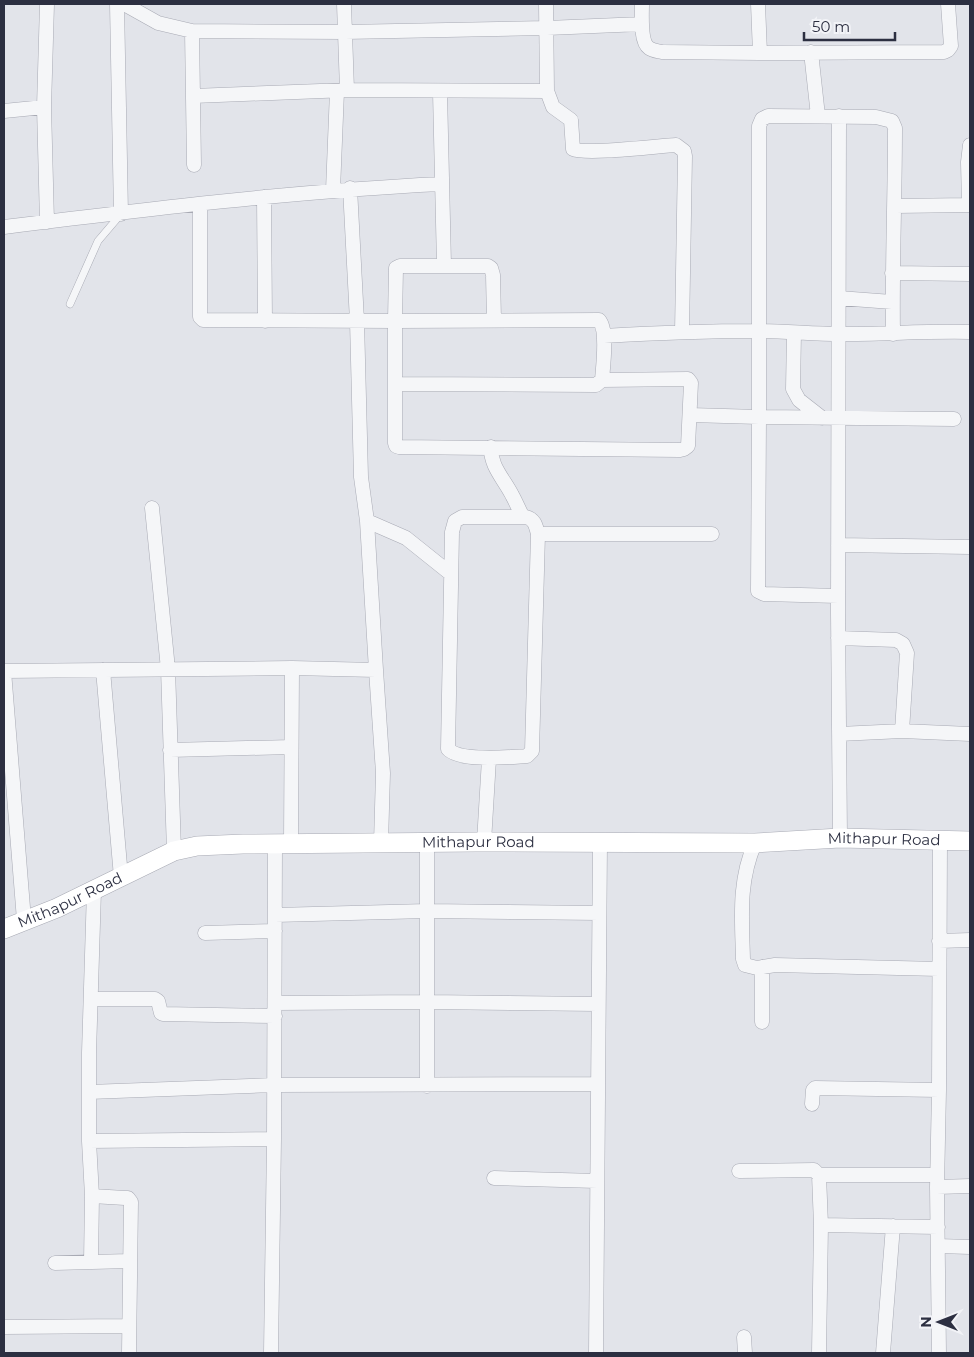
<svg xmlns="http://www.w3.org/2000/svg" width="974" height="1357" font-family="Montserrat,sans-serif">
  <rect width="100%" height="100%" fill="#e2e4ea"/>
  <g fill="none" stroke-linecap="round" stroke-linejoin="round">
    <!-- lane casing -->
    <g stroke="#a8aab4" stroke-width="8">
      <path id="lane" d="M 70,304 L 98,241 L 121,214"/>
    </g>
    <!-- street casing -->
    <g stroke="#a8aab4" stroke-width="15">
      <path id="street" d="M 47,4 L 44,107 L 47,222
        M 117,4 L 121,214
        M 124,4 L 158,23 L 192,31 L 345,32 L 547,28 L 642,24
        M 344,4 L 347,90
        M 546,4 L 547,91 L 553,107 L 571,120 L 573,149 C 585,155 658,146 676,145 L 684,151 L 685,156 L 682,332
        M 642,4 C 642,14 640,42 649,48 C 653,51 658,51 662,52 L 760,53
        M 758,4 L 760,53 L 944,52 L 948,50 L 951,46 L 948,4
        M 192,31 L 194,165
        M 811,52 L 818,116
        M 440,92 L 444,265
        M 193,96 L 347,90 L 547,91
        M 4,111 L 44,107
        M 839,116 L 838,613 L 840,838
        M 970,145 L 968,162 L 969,205 L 970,205
        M 350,188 L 357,321 L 361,477 L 367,521 L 406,538 L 451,574
        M 333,190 L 337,91
        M 264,197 L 265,321
        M 200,204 L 200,317 L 203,320 L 395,321 L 396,268 L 400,266 L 488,266 L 491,268 L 493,275 L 494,320
        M 895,206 L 969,205
        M 4,227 C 149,209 295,191 441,184
        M 892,273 L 970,274
        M 839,298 L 892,302
        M 794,333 L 793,389 L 799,400 L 822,418
        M 604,336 C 655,333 706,331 757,331 C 785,331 813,334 841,334 C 884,334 927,331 970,332
        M 395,384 L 596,385 L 602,380 L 688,379 L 691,383 L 688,446 L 684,449 L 680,450 L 399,447 L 396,446 L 395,443 L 395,321 L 599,320 C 608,330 603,366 602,380
        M 690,415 L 759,417 L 759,126 L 762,119 L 768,116 L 876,117 L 892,121 L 895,128 C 895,197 892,265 893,334
        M 491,447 C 490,466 504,479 512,495 C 516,502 519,510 523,517
        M 152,508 L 168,669 L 174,851
        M 462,517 L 526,517 C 535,519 536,527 538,534 L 532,751 L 527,756 C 509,757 460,762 448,749 L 452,532 L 455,521 Z
        M 538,534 L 712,534
        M 838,545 L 970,547
        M 838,596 L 764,594 L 758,591 L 759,417 L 954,419
        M 838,638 L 896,640 L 903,644 L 907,653 L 902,731
        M 103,670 L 121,877
        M 376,670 L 383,773 L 381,843
        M 4,671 L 24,920
        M 5,671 L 292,668 L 376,670 L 367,521
        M 839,734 L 902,731 L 970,734
        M 170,750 L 291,747
        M 427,842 L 427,1086
        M 484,842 L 489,759
        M 291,843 L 292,668
        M 755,843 C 738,882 742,918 743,959 L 745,965 L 757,968 L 775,965 L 939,969
        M 275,915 L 427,911 L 599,913
        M 205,933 L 275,931
        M 939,941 L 970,940
        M 91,999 L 155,999 L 158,1001 L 161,1013 L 163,1014 L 275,1016
        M 275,1003 L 427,1002 L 598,1004
        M 762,1022 L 762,967
        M 89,1092 L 274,1085 L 597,1084
        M 812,1104 L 813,1090 L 815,1088 L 939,1090
        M 89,1141 L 274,1139
        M 739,1171 L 814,1170 L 819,1175 L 821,1225 L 819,1353
        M 819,1175 L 937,1175
        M 494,1178 L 597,1181
        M 937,1187 L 970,1186
        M 92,1196 L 125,1198 L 128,1198 L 131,1202 L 129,1353
        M 821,1225 L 938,1227
        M 938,1246 L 970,1247
        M 91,1262 L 92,1196 L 89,1141 L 89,1053 L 94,890
        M 55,1263 L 129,1261
        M 4,1327 L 129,1326
        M 744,1337 L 745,1353
        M 271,1353 L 274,1139 L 275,844
        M 596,1353 L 600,842
        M 883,1353 L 893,1226
        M 939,1353 L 937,1187 L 939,1090 L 940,840"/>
    </g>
    <!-- secondary casing -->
    <g stroke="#a8aab4" stroke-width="20">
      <g id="secondary">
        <path id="s1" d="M 4,929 L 57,908 L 174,851 L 197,846 L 243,844 L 476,842 L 755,843 L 840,838 L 970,841"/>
      </g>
    </g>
    <!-- lane -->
    <use href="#lane" stroke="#f5f6f8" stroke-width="7"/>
    <!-- street -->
    <use href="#street" stroke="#f5f6f8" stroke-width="14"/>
    <!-- secondary -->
    <use href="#secondary" stroke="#fff" stroke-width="19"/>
  </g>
  <g text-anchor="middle" stroke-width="5" stroke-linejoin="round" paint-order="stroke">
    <!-- street labels -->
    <g font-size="15" fill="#2c2f41" stroke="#f2f3f7">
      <text dy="5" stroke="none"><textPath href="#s1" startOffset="898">Mithapur Road</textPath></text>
      <text dy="5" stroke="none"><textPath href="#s1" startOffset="492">Mithapur Road</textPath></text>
      <text dy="5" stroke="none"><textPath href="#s1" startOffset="72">Mithapur Road</textPath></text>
    </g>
  </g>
  <!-- border -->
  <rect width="974" height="1357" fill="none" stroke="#2c2f41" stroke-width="10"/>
  <!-- north arrow -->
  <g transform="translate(939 1322) rotate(270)" stroke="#f2f3f7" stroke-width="4" paint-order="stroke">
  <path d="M0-4L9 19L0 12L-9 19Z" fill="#2c2f41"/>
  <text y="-8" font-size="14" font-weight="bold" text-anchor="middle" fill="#2c2f41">N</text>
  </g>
  <!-- scale -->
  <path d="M804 32v8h91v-8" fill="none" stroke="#2c2f41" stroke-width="2.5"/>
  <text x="812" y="32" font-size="15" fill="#2c2f41" stroke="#f2f3f7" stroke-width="4" paint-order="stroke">50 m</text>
</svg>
